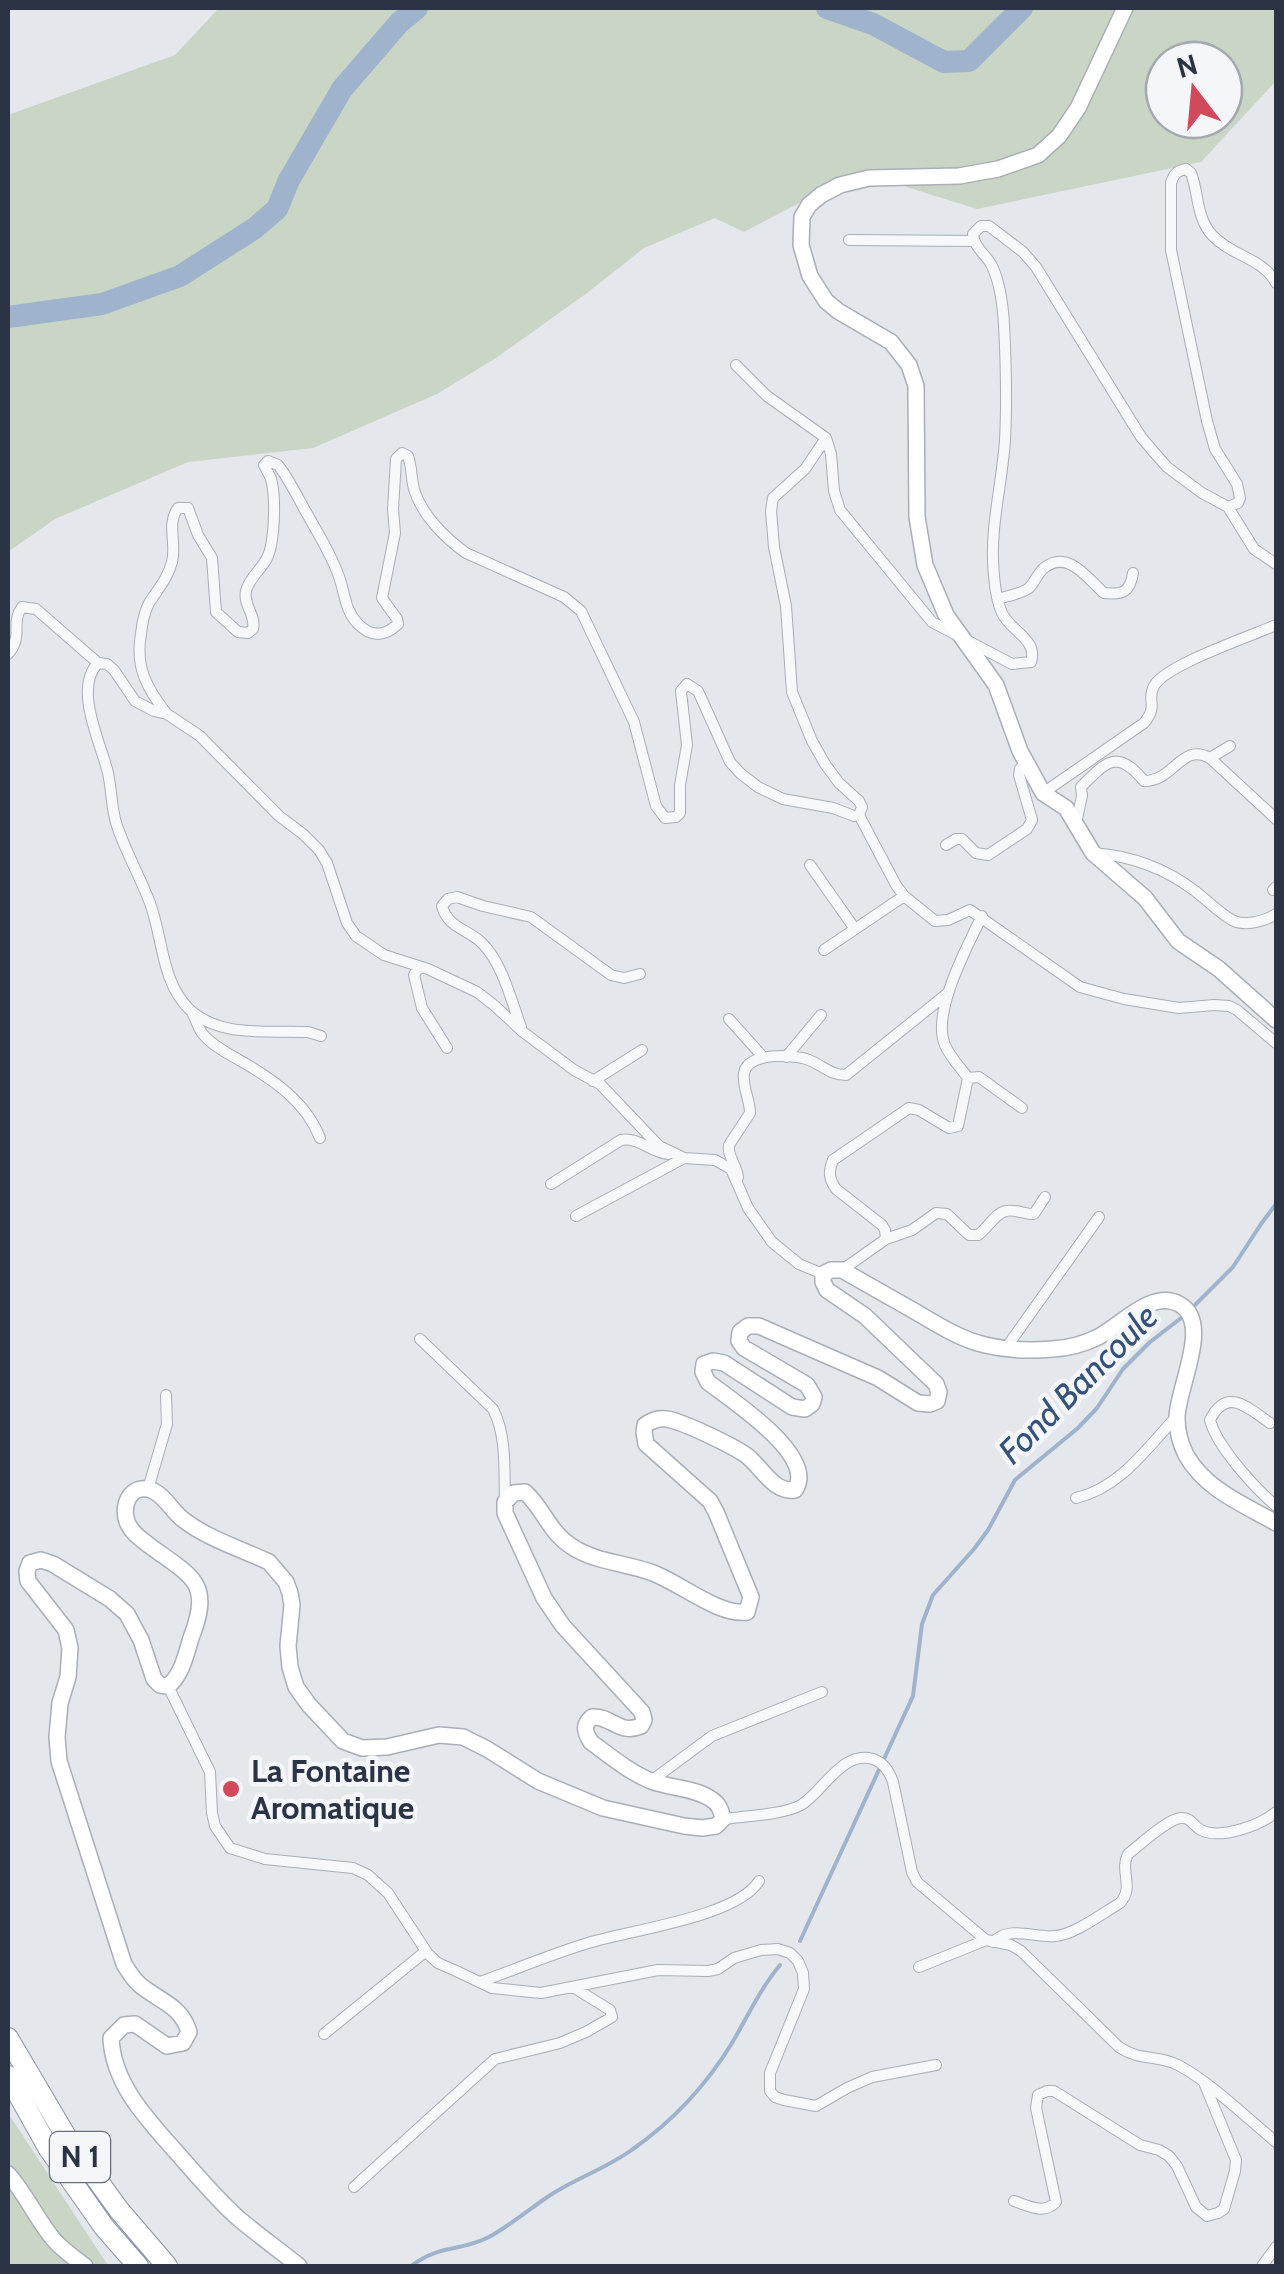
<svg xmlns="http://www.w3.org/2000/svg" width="1284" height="2274" font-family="Cabin,sans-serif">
  <rect width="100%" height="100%" fill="#e4e7ec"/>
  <!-- green -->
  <path fill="#c9d6c5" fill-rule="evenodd" d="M 219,8 L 1276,8 L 1276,81 L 1201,162 L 977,209 L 859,172 L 744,232 L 715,218 L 644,248 L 587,293 L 496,358 L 437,394 L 313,448 L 188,462 L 55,519 L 8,552 L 8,115 L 175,55 ZM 1164,60 L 1224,60 L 1224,120 L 1164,120 Z
    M 8,2113 L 107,2264 L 109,2266 L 8,2266 Z"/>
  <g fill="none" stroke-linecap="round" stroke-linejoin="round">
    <!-- stream -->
    <path stroke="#9fb4cc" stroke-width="4" d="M 1192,1308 L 1233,1267 L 1261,1224 L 1276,1204
      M 800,1941 L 913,1696 L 922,1624 L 933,1595 L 974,1549 L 988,1530 L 1015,1480 L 1078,1428 L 1097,1408 L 1123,1369 L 1150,1342 L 1185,1315
      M 411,2266 C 440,2244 460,2252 489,2237 C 509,2226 527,2211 546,2198 C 573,2179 606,2169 633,2149 C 673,2121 707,2084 732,2043 C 748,2016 760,1989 780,1965"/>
    <!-- river -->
    <path stroke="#9fb4cc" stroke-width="22" d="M 827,8 L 873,24 L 944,62 L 969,61 L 1022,8
      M 8,317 L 102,304 L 180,276 L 255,228 L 277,209 L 289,180 L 342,89 L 399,23 L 417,8"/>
    <!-- street casing -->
    <g stroke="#a9aeb7" stroke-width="12">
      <path id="street" d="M 849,240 L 974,241
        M 736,365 L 767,396 L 826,438 L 831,454 L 834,491 L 840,510 L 932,622 L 1012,664 L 1031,662 C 1038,639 1011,632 1002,613 C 997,602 995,588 994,576 C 989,529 1002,486 1005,440 C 1007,402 1006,363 1004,325 C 1003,306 1000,283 992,266 C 986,254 974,248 973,234 L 981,226 L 989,226 L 1023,252 L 1036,267 L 1141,437 L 1153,451 L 1167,467 L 1202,493 L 1228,507 L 1238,503 L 1240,498 L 1237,484 L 1215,449 L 1207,421 L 1171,250 L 1171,183 C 1174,174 1176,171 1186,169 L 1191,173 C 1199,194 1196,217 1212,235 C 1231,256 1263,258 1276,283
        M 1228,507 L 1254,549 L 1276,564
        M 998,599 C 1007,596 1021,594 1029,588 C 1035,582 1037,574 1044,568 C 1068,549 1087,578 1104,593 C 1123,595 1130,592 1133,573
        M 8,654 C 24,636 10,623 22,607 L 36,609 L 98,663
        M 167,714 C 147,689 135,667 141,634 C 142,624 144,613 149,603 C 158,589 168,578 172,562 C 177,543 166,524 178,508 L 188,508 L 198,535 L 212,558 L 216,612 L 238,632 L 248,633 L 253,629 C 256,614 243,606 246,591 C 249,578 261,570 267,558 C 275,542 276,496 271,479 C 269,474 266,469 264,465 L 268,461 L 278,465 C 289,479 297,496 306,512 C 317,532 330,552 338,574 C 345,591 344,610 358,624 C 371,637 384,637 398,624 L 397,619 L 382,598 L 395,533 L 393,509 L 396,459 L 402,453 L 408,456 C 412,467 411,478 414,489 C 421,514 445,538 466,553 L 564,597 L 581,611 L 634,722 L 656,806 L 665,818 L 676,817 L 680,813 L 680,785 L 687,745 L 681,691 L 687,684 L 698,691 L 730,762 L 740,773 L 758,787 L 783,799 L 833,808 L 854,816 L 859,815 L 862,807 L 859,801 L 839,783 L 825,764 L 812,741 L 792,692 L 786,606 L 774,547 L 771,511 L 773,498 L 805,469 L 826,438
        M 1230,746 L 1210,758 L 1276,819
        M 1043,793 L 1144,723 C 1159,705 1146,701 1154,686 C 1165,665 1251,636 1276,625
        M 859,815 L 896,885 L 904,896 L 935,921 L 948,920 L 970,910 L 1080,987 L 1124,999 L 1179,1008 L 1214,1005 L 1229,1006 L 1237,1010 L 1276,1043
        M 1076,823 L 1082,796 L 1081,787 C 1106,762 1117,748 1144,781 C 1175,781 1181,742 1210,758
        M 946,845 L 956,839 L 962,839 L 976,853 L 988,855 L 1027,829 L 1032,820 L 1019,775 L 1020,769 L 1025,763
        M 1094,853 C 1132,856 1165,868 1195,891 C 1207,900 1219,913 1232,920 C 1244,927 1265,921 1276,914
        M 810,865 L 855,929
        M 1273,890 L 1276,887
        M 824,950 L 904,896
        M 421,968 L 417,970 L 414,975 L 422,1008 L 447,1048
        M 192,1012 C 195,1018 198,1027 202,1033 C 211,1045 229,1054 241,1061 C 274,1080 306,1102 320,1138
        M 729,1019 L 763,1057
        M 521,1027 C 511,1000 503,965 483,944 C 469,929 448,929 442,906 L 448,899 L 457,897 L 483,906 L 531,917 L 611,975 L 624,978 L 640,974
        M 321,1036 L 308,1032 C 268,1030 221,1038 190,1010 C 161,982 163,938 150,903 C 140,877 126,852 117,826 C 111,808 112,791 108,773 C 101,743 73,689 98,663 L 107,664 L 114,670 L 135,701 L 154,711 L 167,714 L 200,736 L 279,816 L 303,834 L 319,850 L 327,863 L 347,923 L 356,936 L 384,955 L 428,969 L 477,992 L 495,1006 L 523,1032 L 574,1070 L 600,1084 L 659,1146 L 684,1158 L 715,1160 L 731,1169 L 748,1208 L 772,1242 L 799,1264 L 823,1274
        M 786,1057 L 821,1015
        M 968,1078 L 979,1077 L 1022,1108
        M 593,1081 L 642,1050
        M 738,1177 C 737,1165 727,1156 729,1145 L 750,1113 C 750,1100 742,1086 744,1073 C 748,1052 793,1054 809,1060 C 822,1065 830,1075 846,1075 L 948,993
        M 551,1184 L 621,1140 C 639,1137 650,1152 668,1154
        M 576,1216 L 684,1158
        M 886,1239 L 912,1230 L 936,1213 L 947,1214 L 969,1235 L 978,1235 C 987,1229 995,1213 1006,1211 C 1015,1209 1025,1214 1034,1214 L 1045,1197
        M 842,1270 L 886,1239 L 885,1230 L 882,1225 L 836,1189 C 829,1179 828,1172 833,1160 L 909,1108 L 919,1110 L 949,1128 L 958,1126 L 968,1078 C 960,1067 950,1057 945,1045 C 931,1013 968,945 982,916
        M 420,1339 L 493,1409 C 507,1436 504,1472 505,1502
        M 1006,1348 L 1099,1217
        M 1270,1423 C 1248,1408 1227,1386 1210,1420 C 1217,1447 1255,1488 1276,1506
        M 148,1489 L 167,1424 L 166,1395
        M 1076,1498 C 1120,1488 1147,1448 1177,1416
        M 168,1686 L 210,1772 L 212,1813 L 215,1826 L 230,1848 L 265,1859 L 353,1868 L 368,1875 L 388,1893 L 428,1954 L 438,1963 L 454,1970 L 492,1988 L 541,1993 L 658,1970 L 708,1971 L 718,1969 L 734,1958 L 761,1950 L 778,1949 L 790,1953 L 798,1961 L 803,1973 L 804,1989 L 770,2073 L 770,2091 L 775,2097 L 784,2100 L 816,2106 L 847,2088 L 872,2077 L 936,2065
        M 651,1781 L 712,1736 L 822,1692
        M 723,1819 C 744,1816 783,1815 801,1805 C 823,1792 842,1750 873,1759 C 884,1763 889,1771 893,1782 L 912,1872 L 917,1882 L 986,1940 L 1011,1945 L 1021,1951 L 1119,2047 C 1141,2062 1156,2054 1178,2065 C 1209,2081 1248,2119 1276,2142
        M 993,1942 C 1011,1925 1033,1938 1055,1936 C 1074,1935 1103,1913 1120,1903 C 1135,1887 1119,1871 1128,1854 C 1140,1845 1167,1819 1181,1818 C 1191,1817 1193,1826 1201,1830 C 1221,1840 1261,1825 1276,1812
        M 919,1967 L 986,1940
        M 480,1982 C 516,1969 552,1954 588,1943 C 630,1930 737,1917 759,1881
        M 324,2034 L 426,1951
        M 354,2187 L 495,2059 L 560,2043 L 586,2032 L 612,2017 L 610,2010 L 573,1987
        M 1014,2201 C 1029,2206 1044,2215 1056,2202 L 1036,2108 L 1038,2095 L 1047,2091 L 1054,2091 L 1140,2145 L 1159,2150 L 1169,2156 L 1177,2166 L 1196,2207 L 1207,2216 L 1218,2213 L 1224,2209 L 1235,2171 L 1236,2160 L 1205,2085
        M 1262,2266 L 1276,2247"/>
    </g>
    <!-- secondary casing -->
    <g stroke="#a9aeb7" stroke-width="18">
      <path id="secondary" d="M 1125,8 L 1078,108 L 1059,136 L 1038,155 L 998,169 L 959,176 L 869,178 L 840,185 L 821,195 L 809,205 L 802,217 L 801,245 L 810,276 L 826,301 L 838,311 L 891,342 L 909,365 L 916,386 L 917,517 L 925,565 L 946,615 L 996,685 L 1020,751 L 1043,793 L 1066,808 L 1093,853 L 1145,898 L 1178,941 L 1219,969 L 1276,1020
        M 8,2174 C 26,2194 37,2220 54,2240 C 63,2250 74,2258 85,2266
        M 299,2266 C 279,2250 258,2235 238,2218 C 219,2201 202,2181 185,2162 C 154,2126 113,2088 111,2038 L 124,2025 L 135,2024 L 167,2046 L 183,2043 L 189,2032 C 181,2005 159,2001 140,1985 C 133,1979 129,1972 124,1964 L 59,1761 L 57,1737 L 60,1703 L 68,1677 L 70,1648 L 66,1630 L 28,1581 L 27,1571 L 30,1563 L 41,1560 L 53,1564 L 110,1599 L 127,1614 L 141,1640 L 154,1679 L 160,1685 L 168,1686 C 182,1675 186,1654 191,1638 C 213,1582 192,1577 150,1546 C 141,1539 133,1534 128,1524 C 120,1507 130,1483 151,1490 C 164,1494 173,1513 185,1521 C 209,1539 241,1549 269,1562 L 286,1582 L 290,1593 L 292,1605 L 288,1646 L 290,1667 L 296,1687 L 309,1705 L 343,1741 L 362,1748 L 387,1747 L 439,1735 L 463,1737 L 487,1749 L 538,1781 L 603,1808 L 684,1826 L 702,1828 L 716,1826 L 723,1819 C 721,1810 719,1804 711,1799 C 695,1788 670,1788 651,1781 C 629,1772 610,1756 591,1742 C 585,1733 582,1725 592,1717 C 613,1716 618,1735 641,1726 L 644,1720 L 642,1712 L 563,1626 L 544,1598 L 505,1513 L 505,1502 L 514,1493 L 525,1492 C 543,1508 550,1533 571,1546 C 594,1562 627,1563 653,1573 C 680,1583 719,1616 747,1612 L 751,1597 L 716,1512 L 710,1501 L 646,1444 L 644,1432 L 645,1425 C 653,1420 658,1418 667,1419 C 684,1422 731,1445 746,1455 C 762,1467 773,1493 795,1490 C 818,1456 731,1400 708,1382 L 703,1372 L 704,1364 L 713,1361 L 724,1363 L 792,1407 L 805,1409 L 812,1404 L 814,1397 L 807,1385 L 744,1348 L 739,1341 L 740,1332 L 748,1326 L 759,1326 L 878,1378 L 918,1403 L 930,1404 L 937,1401 L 939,1392 L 936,1384 L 865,1316 L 827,1290 L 823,1282 L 823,1274 L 831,1270 L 842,1270 C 867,1284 891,1298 916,1312 C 938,1325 960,1339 985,1345 C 1006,1350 1032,1351 1053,1349 C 1069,1348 1084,1344 1098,1337 C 1120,1326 1152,1289 1179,1304 C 1213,1322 1177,1388 1177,1418 C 1177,1432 1180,1443 1186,1455 C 1206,1490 1243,1504 1276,1523"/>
    </g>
    <!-- highway casing -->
    <g stroke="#8b94a3" stroke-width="22">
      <path id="highway" d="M 8,2038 L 67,2138 L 119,2210 L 167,2266
        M 8,2076 L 49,2149 L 104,2227 L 138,2266"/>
    </g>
    <!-- street -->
    <use href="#street" stroke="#f7f8fa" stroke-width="10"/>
    <!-- secondary -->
    <use href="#secondary" stroke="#fff" stroke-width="15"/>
    <!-- highway -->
    <use href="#highway" stroke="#fff" stroke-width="20"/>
  </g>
  <!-- markers -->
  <circle fill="#d1495b" stroke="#f4f6f9" stroke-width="4" cx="231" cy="1789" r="10"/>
  <g text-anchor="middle" stroke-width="9" stroke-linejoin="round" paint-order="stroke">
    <!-- shield labels -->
    <rect fill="#f4f6f9" stroke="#676e7b" stroke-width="2.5" x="50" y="2132" width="60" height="50" rx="8"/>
    <g font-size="30" font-weight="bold" fill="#2b3445">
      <text x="80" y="2167">N 1</text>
    </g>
    <!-- poi labels -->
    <g font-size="32" font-weight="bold" fill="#2b3445" stroke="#f4f6f9" text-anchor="start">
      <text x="251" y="1782">La Fontaine<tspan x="251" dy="37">Aromatique</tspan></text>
    </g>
    <!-- water labels -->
    <g font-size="35" font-style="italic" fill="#34527a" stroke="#f4f6f9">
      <text transform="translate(1078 1384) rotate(-45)" y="12">Fond Bancoule</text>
    </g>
  </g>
  <!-- border -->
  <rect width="1284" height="2274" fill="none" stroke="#2b3445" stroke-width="20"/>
  <!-- north arrow -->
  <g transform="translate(1194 90) rotate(344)"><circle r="48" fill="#f4f6f9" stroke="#a4a8b1" stroke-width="2.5"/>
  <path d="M0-8L18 38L0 25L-18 38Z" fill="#d1495b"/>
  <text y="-15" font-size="28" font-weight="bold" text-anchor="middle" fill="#2b3445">N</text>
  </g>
</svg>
